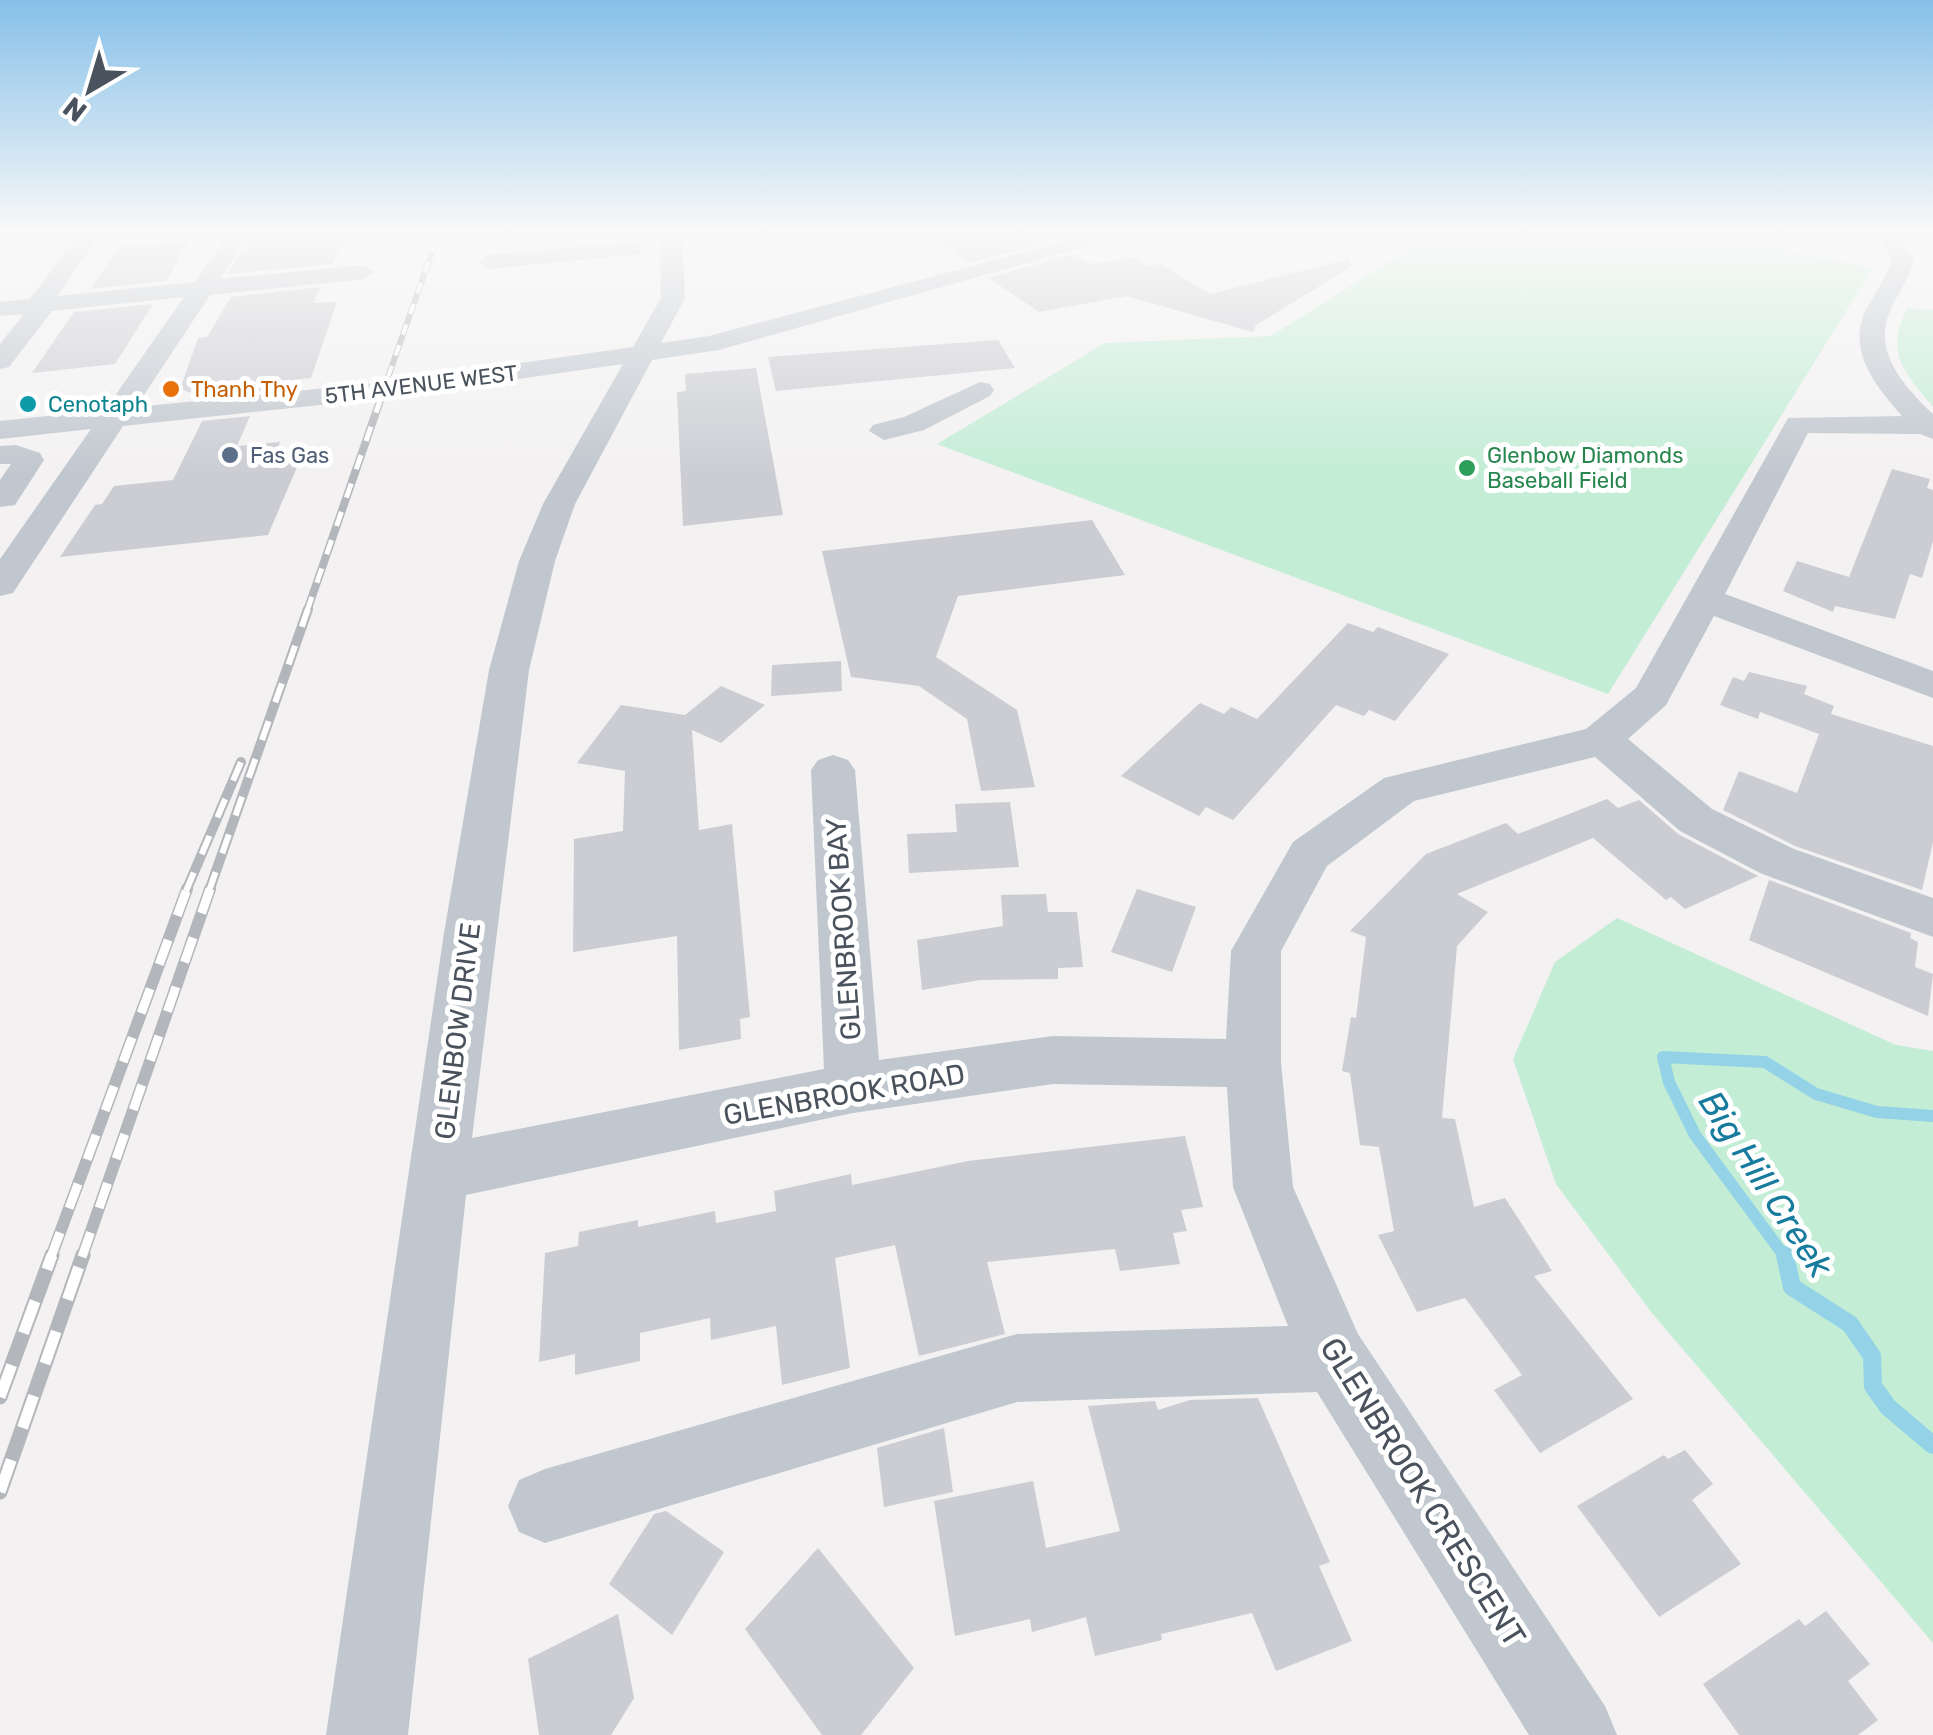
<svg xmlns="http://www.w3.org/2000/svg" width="1933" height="1735" font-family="Rubik,sans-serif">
  <rect width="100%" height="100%" fill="#f3f1f1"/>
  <!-- green -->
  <path fill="#c3edd5" d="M 1449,232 L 1700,232 L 1873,268 L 1608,694 L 937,444 L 1105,343 L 1271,336 L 1424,239 Z
    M 1908,308 L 1933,310 L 1933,407 C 1905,373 1883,352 1908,308 Z
    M 1617,918 L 1896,1045 L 1933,1051 L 1933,1643 L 1652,1313 L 1556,1184 L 1513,1059 L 1555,962 Z"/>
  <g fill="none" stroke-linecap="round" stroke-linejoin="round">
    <!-- stream-far1 -->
    <path stroke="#93d2e7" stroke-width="12" d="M 1785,1257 L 1695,1135 L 1669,1082 L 1663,1057 L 1765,1062 L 1816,1094 L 1877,1112 L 1933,1116"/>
    <!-- stream -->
    <path stroke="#93d2e7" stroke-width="18" d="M 1785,1255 L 1792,1287 L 1850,1324 L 1872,1356 L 1873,1386 L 1888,1407 L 1933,1445"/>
  </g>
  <!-- building -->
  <path fill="#cbcdd3" d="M 254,232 L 348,232 L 332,264 L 227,274 Z
    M 974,232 L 1034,232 L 1050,242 L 969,263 L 935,239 Z
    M 189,240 L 166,281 L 90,289 L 119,247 Z
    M 1072,254 L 1093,264 L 1134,257 L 1149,266 L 1160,264 L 1210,294 L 1349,259 L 1352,266 L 1256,325 L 1253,332 L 1127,296 L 1039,312 L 989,278 Z
    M 321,287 L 313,303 L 337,302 L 311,378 L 263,383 L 260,391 L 203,397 L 180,389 L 198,338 L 207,337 L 231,297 Z
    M 153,304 L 115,364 L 32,373 L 74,312 Z
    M 998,340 L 1015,368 L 776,391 L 768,357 Z
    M 756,368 L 783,515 L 683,526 L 677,392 L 686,391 L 685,374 Z
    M 250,416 L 237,446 L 280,442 L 272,463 L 300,460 L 268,535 L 60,557 L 95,505 L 102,504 L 114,486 L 173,480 L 202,421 Z
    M 1892,469 L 1930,479 L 1927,488 L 1933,490 L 1933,541 L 1922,578 L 1910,574 L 1895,619 L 1835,606 L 1833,612 L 1783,591 L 1797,561 L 1849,577 Z
    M 1092,520 L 1125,575 L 958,596 L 936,657 L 1017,710 L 1035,787 L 981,791 L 967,719 L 919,686 L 851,677 L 822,551 Z
    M 1348,623 L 1373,632 L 1378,627 L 1449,654 L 1395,721 L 1369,710 L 1364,716 L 1336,705 L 1233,820 L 1206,807 L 1199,816 L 1121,776 L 1200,703 L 1224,714 L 1231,707 L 1257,719 Z
    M 841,661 L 842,691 L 771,696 L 772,665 Z
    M 1749,672 L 1807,686 L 1804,694 L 1834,706 L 1831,714 L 1933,746 L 1933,842 L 1922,890 L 1795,846 L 1723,810 L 1739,771 L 1797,793 L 1819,734 L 1760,712 L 1758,719 L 1720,705 L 1733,677 L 1744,681 Z
    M 721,686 L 765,705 L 721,743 L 692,730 L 699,830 L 732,824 L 750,1017 L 740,1019 L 741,1039 L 679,1050 L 677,936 L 573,952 L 574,839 L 623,831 L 625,771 L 577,763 L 621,705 L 685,715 Z
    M 1607,799 L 1618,808 L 1639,800 L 1678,834 L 1758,876 L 1685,909 L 1671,897 L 1666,900 L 1593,838 L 1457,894 L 1488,912 L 1457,946 L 1442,1118 L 1455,1119 L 1474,1207 L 1505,1198 L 1552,1271 L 1534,1276 L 1633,1399 L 1540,1453 L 1494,1390 L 1522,1375 L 1465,1298 L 1417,1312 L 1378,1235 L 1394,1231 L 1379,1147 L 1360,1145 L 1350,1073 L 1342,1071 L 1351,1017 L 1356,1018 L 1366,937 L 1350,931 L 1426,854 L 1506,823 L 1518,834 Z
    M 1010,802 L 1019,867 L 909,873 L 907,834 L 957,832 L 955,804 Z
    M 1769,880 L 1911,933 L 1910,938 L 1918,942 L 1915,967 L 1933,974 L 1928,1016 L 1749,940 Z
    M 1137,889 L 1196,907 L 1172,972 L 1111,952 Z
    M 1046,894 L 1048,912 L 1077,912 L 1083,967 L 1058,968 L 1058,979 L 980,980 L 922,990 L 917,940 L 1003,926 L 1001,895 Z
    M 1185,1136 L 1203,1207 L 1181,1210 L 1187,1231 L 1173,1233 L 1180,1264 L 1120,1271 L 1115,1249 L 987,1262 L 1005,1334 L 919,1356 L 895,1245 L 835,1258 L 850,1368 L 782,1385 L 776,1326 L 711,1340 L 710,1318 L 640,1333 L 640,1361 L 575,1375 L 575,1354 L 539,1362 L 545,1253 L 578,1246 L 579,1232 L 638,1220 L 638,1227 L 715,1211 L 716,1223 L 776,1211 L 774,1191 L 851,1174 L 852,1185 L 968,1161 Z
    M 1258,1398 L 1330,1562 L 1319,1566 L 1352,1641 L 1276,1671 L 1252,1613 L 1161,1634 L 1162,1640 L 1095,1656 L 1086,1617 L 1032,1632 L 1030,1619 L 955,1636 L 934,1501 L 1033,1481 L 1046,1548 L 1120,1531 L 1088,1406 L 1155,1401 L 1158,1410 L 1190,1400 Z
    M 944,1428 L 953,1492 L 884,1507 L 877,1448 Z
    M 1685,1450 L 1713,1484 L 1692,1500 L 1741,1564 L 1659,1617 L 1577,1506 L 1664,1455 L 1668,1459 Z
    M 666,1511 L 724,1552 L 672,1635 L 609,1584 L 654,1514 Z
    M 818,1548 L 914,1668 L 861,1735 L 822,1735 L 745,1629 Z
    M 1826,1611 L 1870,1664 L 1848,1681 L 1878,1720 L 1858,1735 L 1739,1735 L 1703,1684 L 1799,1619 L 1805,1626 Z
    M 618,1614 L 634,1698 L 611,1735 L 539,1735 L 528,1659 Z"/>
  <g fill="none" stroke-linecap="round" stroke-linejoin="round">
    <!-- minor -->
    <path fill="#c0c7ce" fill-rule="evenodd" d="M 80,232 L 102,232 L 57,296 L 195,282 L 230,232 L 251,232 L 220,279 L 363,265 L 375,272 L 363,279 L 210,295 L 136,407 L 386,382 L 633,347 L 661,298 L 660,232 L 682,232 L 685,298 L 661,343 L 709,336 L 1100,232 L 1137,232 L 719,350 L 652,360 L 575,504 L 555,561 L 529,670 L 472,1138 L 824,1069 L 811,770 L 818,760 L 833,755 L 848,760 L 855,770 L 879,1060 L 1053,1036 L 1226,1039 L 1231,951 L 1293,842 L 1384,778 L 1586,729 L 1636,688 L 1788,418 L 1902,416 C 1876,387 1846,350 1866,310 C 1875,293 1886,278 1892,260 L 1875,232 L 1897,232 L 1914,260 C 1909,279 1898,293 1890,311 C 1872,352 1905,387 1933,414 L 1933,439 L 1920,434 L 1808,433 L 1725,594 L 1933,671 L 1933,698 L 1714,616 L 1666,705 L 1628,739 L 1712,809 L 1794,849 L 1933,898 L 1933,937 L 1760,873 L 1680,831 L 1595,757 L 1414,801 L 1327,866 L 1281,951 L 1281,1063 L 1293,1187 L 1358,1334 L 1605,1706 L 1617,1735 L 1529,1735 L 1317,1392 L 1017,1402 L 545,1543 L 519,1532 L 508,1506 L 519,1480 L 545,1469 L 1017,1334 L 1288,1326 L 1233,1187 L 1227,1087 L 1053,1084 L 853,1113 L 466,1195 L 408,1735 L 326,1735 L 444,933 L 489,670 L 519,561 L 543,504 L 623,364 L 386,398 L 123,426 L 13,593 L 0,596 L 0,559 L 91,429 L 0,439 L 0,421 L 105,410 L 184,297 L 52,311 L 9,367 L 0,369 L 0,344 L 24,314 L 0,316 L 0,302 L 30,299 Z
      M 632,242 L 640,244 L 640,254 L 488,269 L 477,262 L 488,255 Z
      M 980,382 L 990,384 L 994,390 L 990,396 L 924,430 L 884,440 L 869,431 L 873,425 L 904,417 Z
      M 16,445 L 40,453 L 44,460 L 15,505 L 0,507 L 0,480 L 11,464 L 0,464 L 0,446 Z"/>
    <!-- rail-far4 casing -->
    <g stroke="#b3b6ba" stroke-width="6">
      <path id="rail-far4" d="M 381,397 L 439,232"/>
    </g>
    <!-- rail-far3 casing -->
    <g stroke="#b3b6ba" stroke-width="8">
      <path id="rail-far3" d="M 307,611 L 382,395"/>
    </g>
    <!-- rail-far2 casing -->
    <g stroke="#b3b6ba" stroke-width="10">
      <path id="rail-far2" d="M 186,891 L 241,762
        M 209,891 L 308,609"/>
    </g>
    <!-- rail-far1 casing -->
    <g stroke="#b3b6ba" stroke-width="12">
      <path id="rail-far1" d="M 51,1257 L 187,889
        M 82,1257 L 210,889"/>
    </g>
    <!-- rail casing -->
    <g stroke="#b3b6ba" stroke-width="15">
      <path id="rail" d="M 0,1397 L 52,1255
        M 0,1492 L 83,1255"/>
    </g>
    <!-- rail-far4 -->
    <use href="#rail-far4" stroke="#fff" stroke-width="4" stroke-dasharray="11" stroke-linecap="butt"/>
    <!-- rail-far3 -->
    <use href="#rail-far3" stroke="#fff" stroke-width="5" stroke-dasharray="15" stroke-linecap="butt"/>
    <!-- rail-far2 -->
    <use href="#rail-far2" stroke="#fff" stroke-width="6" stroke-dasharray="20" stroke-linecap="butt"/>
    <!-- rail-far1 -->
    <use href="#rail-far1" stroke="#fff" stroke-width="9" stroke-dasharray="26" stroke-linecap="butt"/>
    <!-- rail -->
    <use href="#rail" stroke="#fff" stroke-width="11" stroke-dasharray="34" stroke-linecap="butt"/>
  </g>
  <!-- sky -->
  <linearGradient id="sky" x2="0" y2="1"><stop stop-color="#86c0e8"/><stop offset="0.49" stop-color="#faf9f9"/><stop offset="1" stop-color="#faf9f9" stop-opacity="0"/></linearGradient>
  <rect width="1933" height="475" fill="url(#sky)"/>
  <!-- markers -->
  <circle fill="#e8710a" stroke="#fff" stroke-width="4" cx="171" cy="389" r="10"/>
  <circle fill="#0f9aa8" stroke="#fff" stroke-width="4" cx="28" cy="404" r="10"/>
  <circle fill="#5c6f8a" stroke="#fff" stroke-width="4" cx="230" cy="455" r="10"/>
  <circle fill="#2e9e5b" stroke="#fff" stroke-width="4" cx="1467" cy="468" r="10"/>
  <g text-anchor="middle" stroke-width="10" stroke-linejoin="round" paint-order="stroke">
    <!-- far-street labels -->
    <g font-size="22" fill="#4a535d" stroke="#fff">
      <text transform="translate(421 384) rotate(-7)" y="8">5TH AVENUE WEST</text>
    </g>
    <!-- far-food labels -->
    <g font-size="22" fill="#c56008" stroke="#fff" text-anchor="start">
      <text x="191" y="397">Thanh Thy</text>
    </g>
    <!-- far-culture labels -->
    <g font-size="22" fill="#0d838f" stroke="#fff" text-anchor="start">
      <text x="48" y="412">Cenotaph</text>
    </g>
    <!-- far-service labels -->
    <g font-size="22" fill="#4e5e75" stroke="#fff" text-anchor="start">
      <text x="250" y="463">Fas Gas</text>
    </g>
    <!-- far-leisure labels -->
    <g font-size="22" fill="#27864d" stroke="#fff" text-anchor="start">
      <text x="1487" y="463">Glenbow Diamonds<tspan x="1487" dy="25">Baseball Field</tspan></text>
    </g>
    <!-- street labels -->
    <g font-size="28" fill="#4a535d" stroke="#fff">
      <text transform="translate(843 929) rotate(-94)" y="10">GLENBROOK BAY</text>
      <text transform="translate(457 1031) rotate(-83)" y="10">GLENBOW DRIVE</text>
      <text transform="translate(844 1094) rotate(-10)" y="10">GLENBROOK ROAD</text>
    </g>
    <!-- near-street labels -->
    <g font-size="32" fill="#4a535d" stroke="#fff">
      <text transform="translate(1423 1492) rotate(58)" y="11">GLENBROOK CRESCENT</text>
    </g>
    <!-- near-water labels -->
    <g font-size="35" font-style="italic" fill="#167b9d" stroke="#fff">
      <text transform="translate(1766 1184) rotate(57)" y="12">Big Hill Creek</text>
    </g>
  </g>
  <!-- north arrow -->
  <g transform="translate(90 90) rotate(218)" stroke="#ffffff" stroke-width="8" paint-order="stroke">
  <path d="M0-8L18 38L0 25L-18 38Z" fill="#4a535d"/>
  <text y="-15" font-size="28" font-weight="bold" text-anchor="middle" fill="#4a535d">N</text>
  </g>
</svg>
